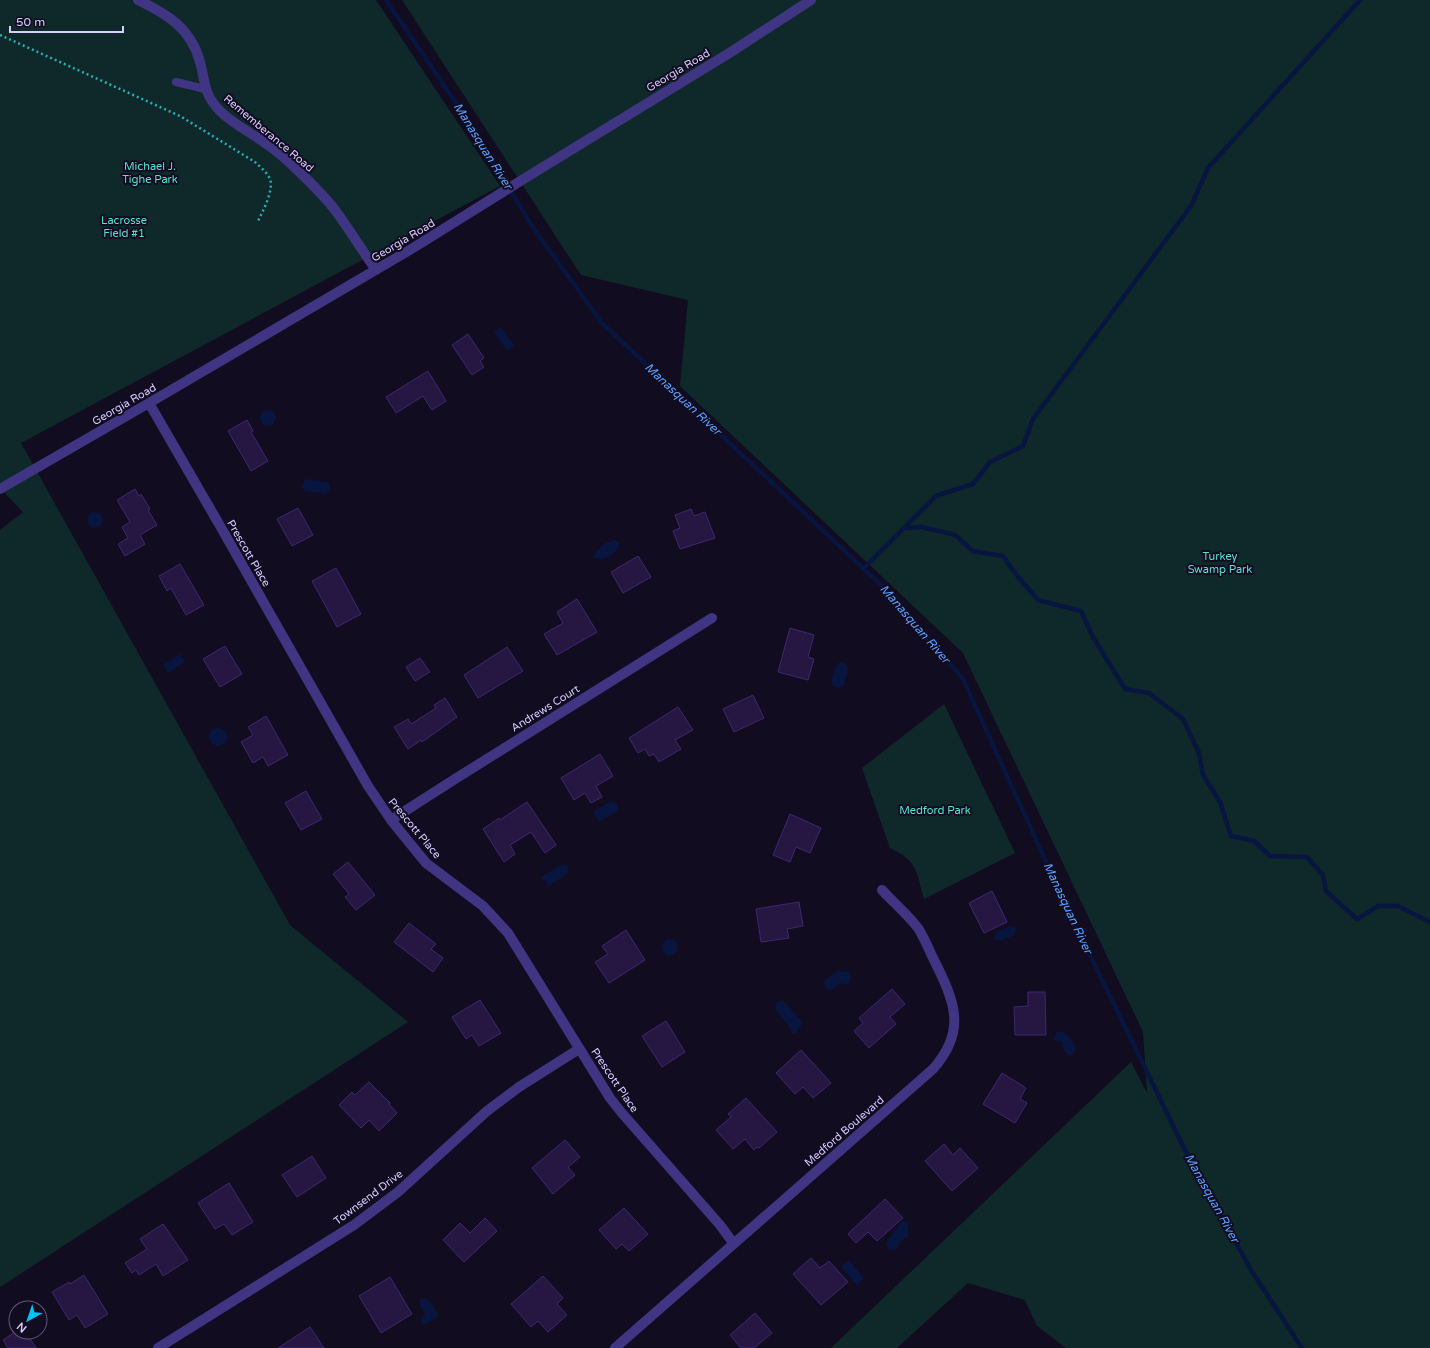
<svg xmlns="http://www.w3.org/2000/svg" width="1430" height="1348" font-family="'Varela Round',sans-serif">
  <rect width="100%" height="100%" fill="#120c21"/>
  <!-- green -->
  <path fill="#0f292b" d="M 0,0 L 376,0 L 500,186 L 21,443 L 290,925 L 408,1022 L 0,1287 L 0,530 L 23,512 L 0,488 Z
    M 402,0 L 1430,0 L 1430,1348 L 1066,1348 L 1037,1326 L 1025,1300 L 968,1283 L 897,1348 L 831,1348 L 1131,1062 L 1147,1093 L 1143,1032 L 963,653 L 680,386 L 688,300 L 581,275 Z
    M 944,704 L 1015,853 L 924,899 C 916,871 918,861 890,848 L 862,768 Z"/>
  <!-- water -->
  <path fill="#07153f" d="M 501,327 L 514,346 L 507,351 L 494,332 Z
    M260 418a8 8 0 1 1 16 0a8 8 0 1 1-16 0Z
    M 306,479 L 328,482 L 330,489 L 326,494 L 305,491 L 302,485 Z
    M87 520a8 8 0 1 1 16 0a8 8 0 1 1-16 0Z
    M 616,540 L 619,543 L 619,546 C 615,555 604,562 594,558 L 594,555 C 600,546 606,541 616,540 Z
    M 180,654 L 185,662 L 168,673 L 163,665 Z
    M 840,662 L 846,664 L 848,668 L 844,686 L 840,688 L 833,686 C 830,679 834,667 840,662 Z
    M209 737a9 9 0 1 1 18 0a9 9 0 1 1-18 0Z
    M 611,801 L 617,804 L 617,809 L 618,811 L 599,822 L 593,812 Z
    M 561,865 L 566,865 L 568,867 L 568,873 L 549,886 L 541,877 Z
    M 1010,926 L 1015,927 L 1016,930 L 1015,935 L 1000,941 L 994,939 L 995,933 Z
    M662 947a8 8 0 1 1 16 0a8 8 0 1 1-16 0Z
    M 838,970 L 849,972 C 851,978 851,981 848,985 L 840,983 L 831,991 L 827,989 L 824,984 L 825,980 Z
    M 779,1001 L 783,1001 L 786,1003 L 801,1021 L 801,1026 L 797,1030 L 797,1033 L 791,1033 L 791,1029 L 775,1009 L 776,1003 Z
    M 1057,1031 C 1068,1032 1073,1040 1076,1050 L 1072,1055 L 1067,1054 L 1063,1049 L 1062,1042 L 1055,1040 L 1054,1038 Z
    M 902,1221 L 907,1222 C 909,1227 909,1232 908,1237 L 900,1242 L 897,1249 L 890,1250 L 886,1246 L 888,1240 Z
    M 849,1260 L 864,1278 L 857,1285 L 841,1267 Z
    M 422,1298 C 430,1298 433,1307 438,1313 L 437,1317 L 426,1324 L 423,1324 L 421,1321 L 421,1319 L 425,1314 L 421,1308 L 419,1301 Z"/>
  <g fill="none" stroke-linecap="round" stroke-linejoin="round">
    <!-- stream -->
    <path stroke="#07153f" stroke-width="4.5" d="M 386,0 L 460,109 L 534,229 L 602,323 L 895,598 L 963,679 L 1068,910 L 1186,1152 L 1251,1270 L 1302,1348
      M 904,528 L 922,527 L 955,535 L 973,551 L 1003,556 L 1015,573 L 1038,600 L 1081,611 L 1093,637 L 1125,689 L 1149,693 L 1183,719 L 1199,753 L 1203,775 L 1220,802 L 1231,836 L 1254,841 L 1270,856 L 1307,857 L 1323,875 L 1326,891 L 1357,919 L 1378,906 L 1398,906 L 1430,922
      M 863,569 L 936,496 L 973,484 L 990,462 L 1023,446 L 1033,419 L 1191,206 L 1208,168 L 1360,0"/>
  </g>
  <!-- building -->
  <path fill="#251742" stroke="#3e2870" d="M 468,334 L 484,358 L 480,361 L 484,367 L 472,375 L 452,345 Z
    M 428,371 L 446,401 L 432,410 L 423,396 L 396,413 L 386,397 Z
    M 247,420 L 253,431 L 251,432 L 268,461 L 251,471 L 228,431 Z
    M 135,489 L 139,496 L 141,494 L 150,509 L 148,510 L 157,525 L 140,535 L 145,544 L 125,556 L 118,544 L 128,538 L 122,527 L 130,522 L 117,500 Z
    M 298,508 L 313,535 L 292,546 L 277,519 Z
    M 691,509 L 694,516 L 705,512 L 715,538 L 680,549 L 673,531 L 680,528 L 675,515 Z
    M 638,556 L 651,577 L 623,593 L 611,572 Z
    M 180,564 L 204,605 L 186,615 L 171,588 L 167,591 L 159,576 Z
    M 336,568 L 361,614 L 337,627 L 312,581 Z
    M 577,599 L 597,632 L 557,655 L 544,634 L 563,623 L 557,612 Z
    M 790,628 L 814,635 L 808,657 L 814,659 L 808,680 L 778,672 Z
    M 225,646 L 242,674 L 220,687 L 203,659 Z
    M 507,647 L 523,671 L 478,698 L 464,675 Z
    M 420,658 L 430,672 L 415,681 L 406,667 Z
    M 753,695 L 764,718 L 734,732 L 723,709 Z
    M 445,698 L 457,717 L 422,742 L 421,740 L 408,749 L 394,727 L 408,719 L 411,724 L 436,708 L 434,705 Z
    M 678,707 L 693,730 L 675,740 L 681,749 L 659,762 L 654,754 L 649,756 L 645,749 L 638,753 L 629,738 Z
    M 266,716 L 288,755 L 268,766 L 263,757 L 253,763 L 241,742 L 253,735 L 248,727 Z
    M 600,754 L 613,776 L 596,786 L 602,797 L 591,803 L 585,793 L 574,800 L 561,778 Z
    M 306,791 L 322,819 L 301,830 L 285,803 Z
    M 527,802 L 556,845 L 545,853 L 531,832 L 510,845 L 515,854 L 504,862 L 483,829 L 499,818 L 500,820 Z
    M 790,814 L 821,828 L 810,853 L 796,847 L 790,862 L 773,855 Z
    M 348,862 L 375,895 L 356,910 L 345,897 L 349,894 L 333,874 Z
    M 992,891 L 1007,922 L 984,933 L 969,903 Z
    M 799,902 L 803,926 L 787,929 L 789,938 L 761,942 L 756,909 Z
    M 409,923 L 436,944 L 431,949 L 443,958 L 433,972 L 394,942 Z
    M 626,930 L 645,960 L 609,983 L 595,962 L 608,954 L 602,946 Z
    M 892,989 L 905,1004 L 890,1017 L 896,1024 L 869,1048 L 854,1031 L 863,1023 L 859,1018 Z
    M 1028,992 L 1045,992 L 1046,1035 L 1015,1035 L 1014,1007 L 1028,1006 Z
    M 480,1000 L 501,1033 L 479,1046 L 472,1035 L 466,1039 L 452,1017 Z
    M 666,1021 L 685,1052 L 662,1067 L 642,1036 Z
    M 801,1050 L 831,1083 L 813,1098 L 803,1087 L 795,1094 L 776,1073 Z
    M 1002,1073 L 1026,1088 L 1020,1099 L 1027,1103 L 1015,1123 L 983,1104 Z
    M 369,1082 L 390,1103 L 389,1104 L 397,1113 L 379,1131 L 369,1120 L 361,1128 L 339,1105 L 352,1092 L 355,1095 Z
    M 746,1098 L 777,1132 L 759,1148 L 757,1147 L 754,1150 L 745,1139 L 733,1149 L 716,1130 L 731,1117 L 728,1114 Z
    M 565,1140 L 580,1157 L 568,1167 L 575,1175 L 553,1194 L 532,1168 Z
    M 944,1144 L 953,1155 L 960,1148 L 978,1168 L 952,1191 L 925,1161 Z
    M 312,1156 L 326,1178 L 297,1197 L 282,1175 Z
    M 229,1183 L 253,1222 L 232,1235 L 224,1224 L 215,1229 L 198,1203 Z
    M 885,1199 L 903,1218 L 877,1241 L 868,1232 L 856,1243 L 848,1234 Z
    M 624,1208 L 648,1234 L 629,1251 L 622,1244 L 616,1249 L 599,1230 Z
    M 485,1218 L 497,1231 L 464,1262 L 443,1240 L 460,1223 L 470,1233 Z
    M 163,1224 L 188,1260 L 163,1276 L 156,1264 L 139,1275 L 136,1270 L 132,1273 L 125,1263 L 147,1249 L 140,1239 Z
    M 811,1258 L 820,1268 L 829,1261 L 848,1282 L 821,1305 L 793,1274 Z
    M 84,1275 L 108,1314 L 85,1328 L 77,1315 L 69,1320 L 52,1292 L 69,1282 L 70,1284 Z
    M 543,1276 L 563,1298 L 557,1304 L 567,1315 L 548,1332 L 538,1321 L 531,1327 L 511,1304 Z
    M 390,1277 L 412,1314 L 381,1333 L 359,1296 Z
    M 755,1313 L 772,1333 L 754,1348 L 741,1348 L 730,1335 Z
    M 310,1327 L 324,1348 L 278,1348 Z
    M 15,1332 L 26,1332 L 36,1348 L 8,1348 L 3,1340 Z"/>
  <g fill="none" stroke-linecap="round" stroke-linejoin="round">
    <!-- path -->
    <path stroke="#28afb6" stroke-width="2.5" stroke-dasharray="2 3" stroke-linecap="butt" d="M 0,35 L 180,116 L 255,162 C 260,167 267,172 270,179 C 274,190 263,211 258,221"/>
    <!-- service -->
    <path stroke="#403582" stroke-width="8" d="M 176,82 L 205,89"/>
    <!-- minor -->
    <path stroke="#403582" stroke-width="10" d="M 138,0 C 167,14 191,28 200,62 C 206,84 203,93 220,111 C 233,124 250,132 265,143 C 274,149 283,156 291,164 C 306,178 322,193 335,210 C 349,229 362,250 376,270
      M 149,403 L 223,531 L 368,786 L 391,820 L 426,863 L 483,906 L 508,933 L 610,1098 L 621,1112 L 720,1225 L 734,1244
      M 0,489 L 149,403 L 413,248 L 522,180 L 731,52 L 811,0
      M 391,820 L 455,779 L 712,618
      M 158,1348 L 354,1225 L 398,1192 L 487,1111 L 519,1087 L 579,1049
      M 615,1348 L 933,1069 C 967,1031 955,1002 934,960 C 929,950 924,937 918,928 C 907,914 893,902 882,890"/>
  </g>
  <g text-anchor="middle" stroke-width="4" stroke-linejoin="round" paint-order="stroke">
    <!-- street labels -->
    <g font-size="11" fill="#d7ccff" stroke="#120c21">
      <text transform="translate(678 70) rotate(-31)" y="4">Georgia Road</text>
      <text transform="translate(269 133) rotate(40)" y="4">Rememberance Road</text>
      <text transform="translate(403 240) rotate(-31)" y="4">Georgia Road</text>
      <text transform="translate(124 404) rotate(-30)" y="4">Georgia Road</text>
      <text transform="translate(249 553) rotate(60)" y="4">Prescott Place</text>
      <text transform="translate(545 708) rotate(-32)" y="4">Andrews Court</text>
      <text transform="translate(415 828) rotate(50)" y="4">Prescott Place</text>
      <text transform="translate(615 1080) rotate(56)" y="4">Prescott Place</text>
      <text transform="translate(844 1131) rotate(-41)" y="4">Medford Boulevard</text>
      <text transform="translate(368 1197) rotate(-37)" y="4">Townsend Drive</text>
    </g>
    <!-- park labels -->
    <g font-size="11" fill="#53e4d0" stroke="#120c21">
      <text x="150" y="170">Michael J.<tspan x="150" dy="13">Tighe Park</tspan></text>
      <text x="124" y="224">Lacrosse<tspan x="124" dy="13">Field #1</tspan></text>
      <text x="1220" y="560">Turkey<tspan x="1220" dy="13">Swamp Park</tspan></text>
      <text x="935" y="814">Medford Park</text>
    </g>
    <!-- water labels -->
    <g font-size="12" font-style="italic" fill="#5aa0ff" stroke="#120c21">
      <text transform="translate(483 146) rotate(58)" y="4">Manasquan River</text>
      <text transform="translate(683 399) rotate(43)" y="4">Manasquan River</text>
      <text transform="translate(915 624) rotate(49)" y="4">Manasquan River</text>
      <text transform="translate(1068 908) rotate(65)" y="4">Manasquan River</text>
      <text transform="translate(1212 1198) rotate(61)" y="4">Manasquan River</text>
    </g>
  </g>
  <!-- north arrow -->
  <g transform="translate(28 1320) rotate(220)"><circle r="19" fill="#120c21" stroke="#61597a"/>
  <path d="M0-3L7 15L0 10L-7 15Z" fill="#00c2f7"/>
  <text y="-6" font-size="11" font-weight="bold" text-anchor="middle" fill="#d7ccff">N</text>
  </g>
  <!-- scale -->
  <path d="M10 26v6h113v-6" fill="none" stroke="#d7ccff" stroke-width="2"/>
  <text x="16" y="26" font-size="12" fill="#d7ccff" stroke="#120c21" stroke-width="3" paint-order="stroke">50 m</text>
</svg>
